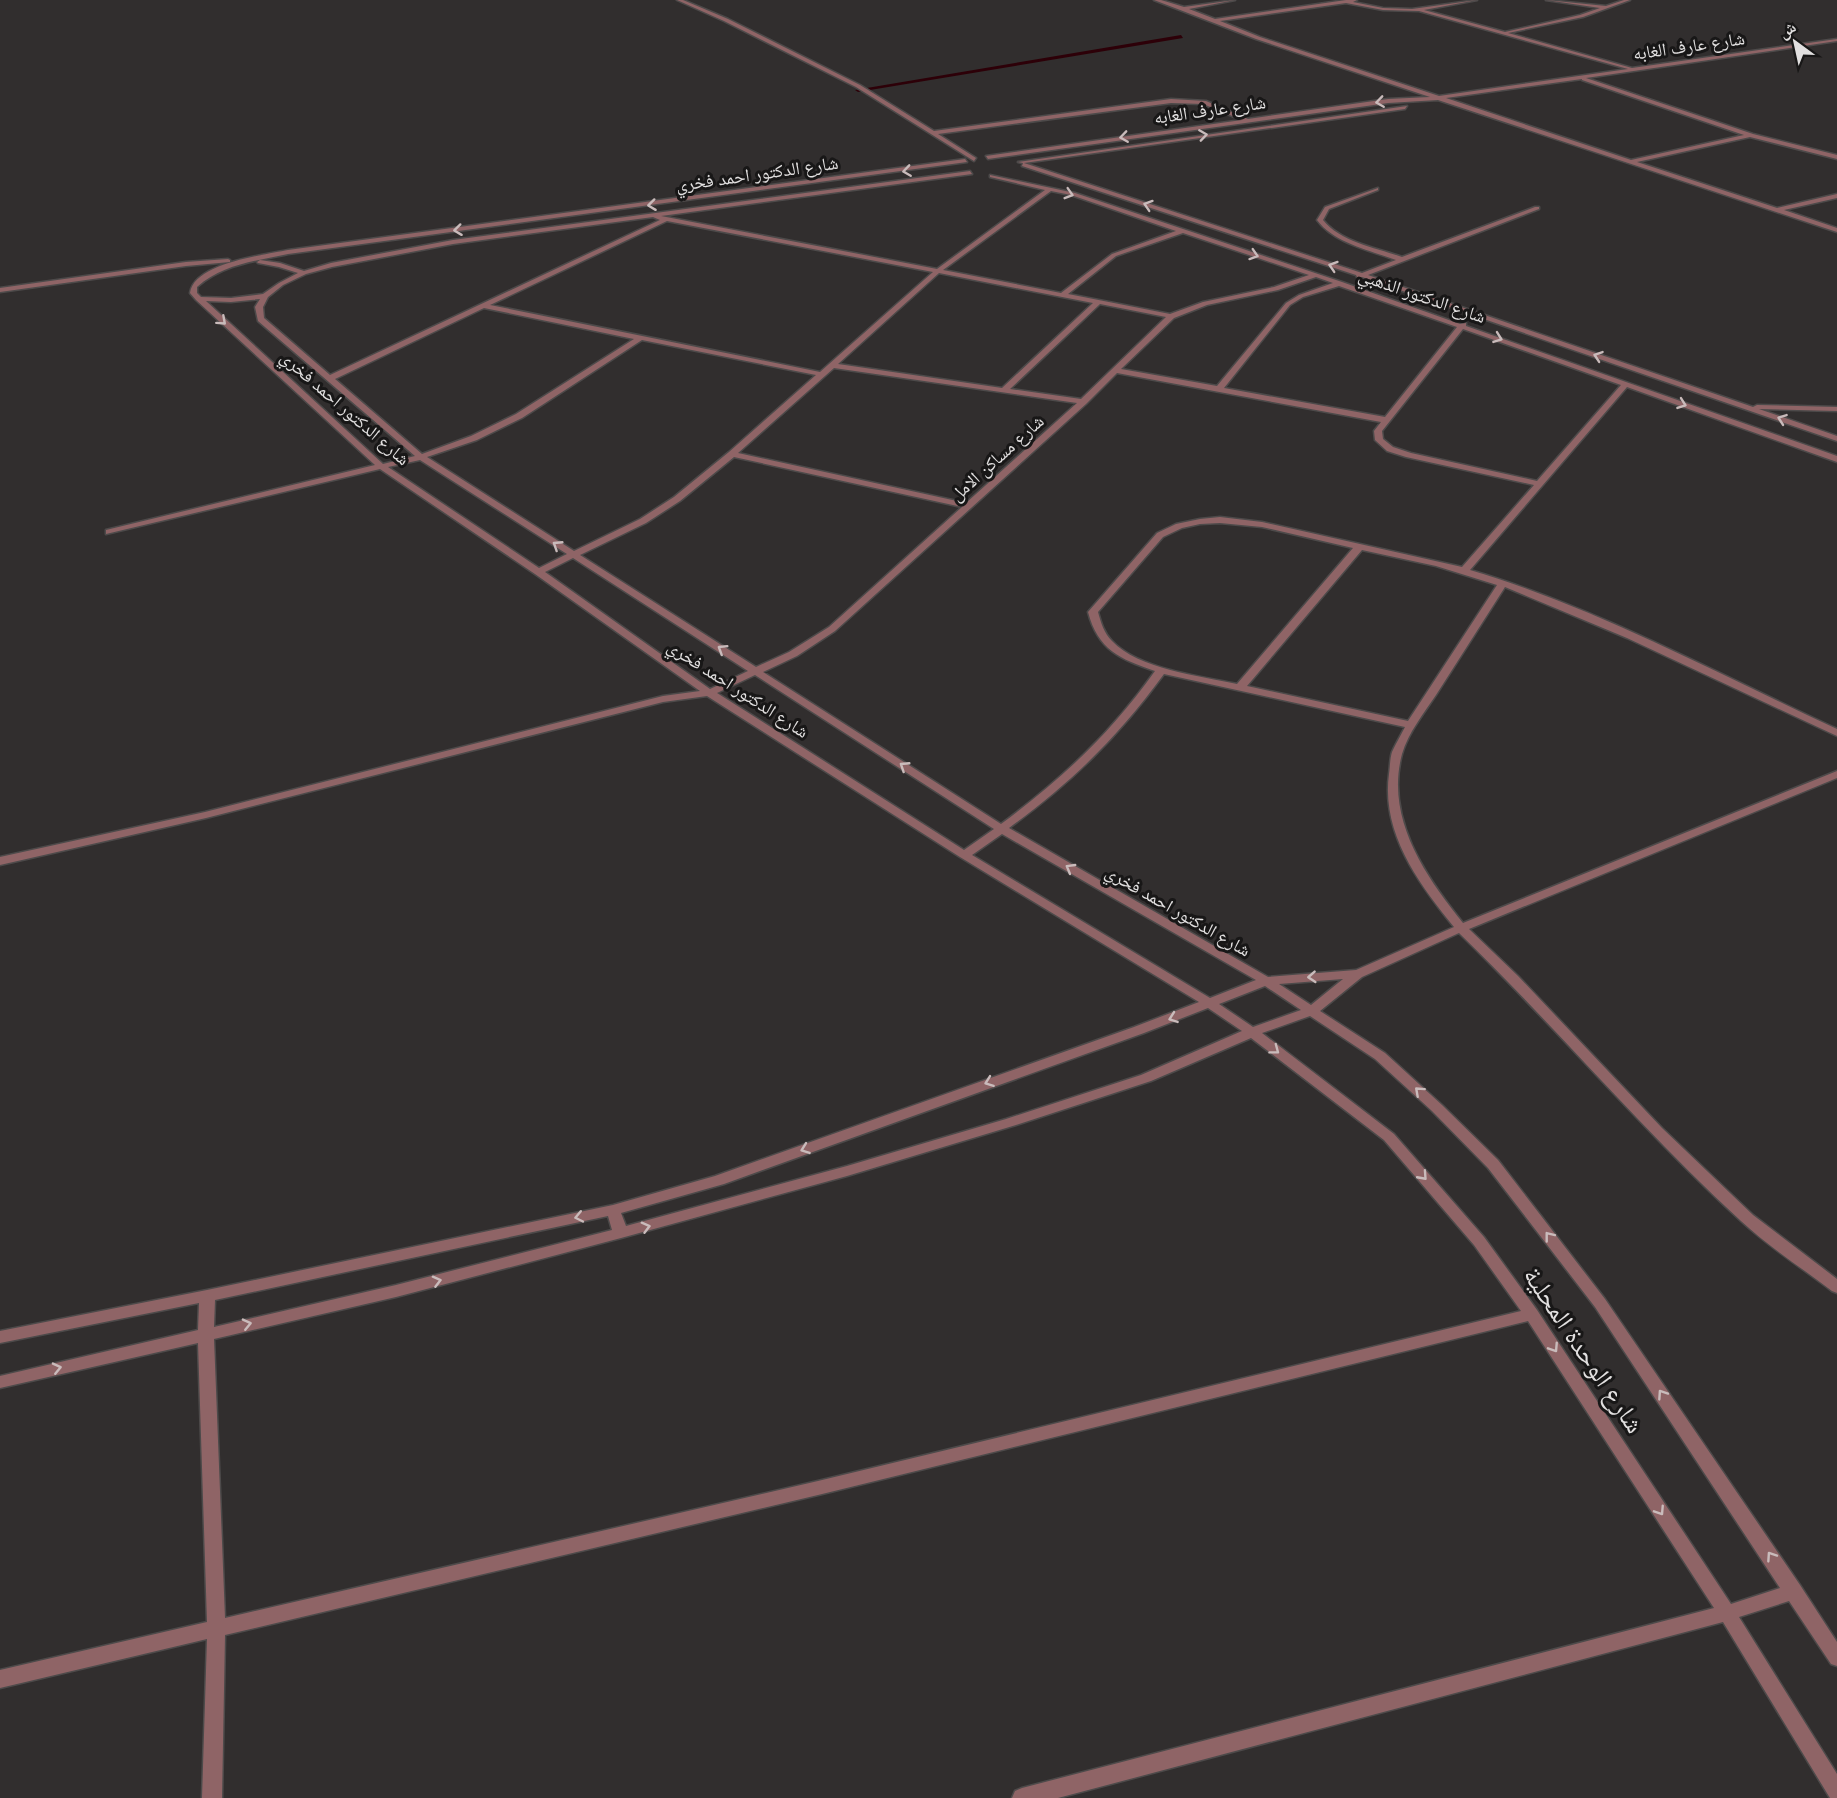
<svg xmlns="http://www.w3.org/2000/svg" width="1837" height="1798" font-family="'Open Sans','Noto Naskh Arabic',sans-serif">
  <rect width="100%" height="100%" fill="#312e2e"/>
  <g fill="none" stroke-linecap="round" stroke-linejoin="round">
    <!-- stream -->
    <path fill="#2d0008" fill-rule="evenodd" d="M 1181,35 L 1183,38 L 858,92 L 855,90 Z"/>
    <!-- minor casing -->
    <g stroke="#4d4a4a" stroke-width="3">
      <path id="minor" d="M 677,0 L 683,0 L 728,19 L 860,85 L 934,131 L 1171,99 L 1206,101 L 1248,119 L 1388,99 L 1430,97 L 1256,39 L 1154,0 L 1161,0 L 1184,7 L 1235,0 L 1189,9 L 1215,19 L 1346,0 L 1357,0 L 1353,2 L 1383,8 L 1412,9 L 1477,0 L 1424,10 L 1505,32 L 1580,15 L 1600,8 L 1546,0 L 1606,6 L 1624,0 L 1630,0 L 1583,17 L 1508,33 L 1632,68 L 1837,39 L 1837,41 L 1586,78 L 1753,134 L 1837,155 L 1837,159 L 1750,137 L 1637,162 L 1777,208 L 1837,194 L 1837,198 L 1784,210 L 1837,228 L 1837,232 L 1438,100 L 1388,103 L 988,159 L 986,156 L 1242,120 L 1203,104 L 1171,103 L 938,134 L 976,158 L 974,161 L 856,87 L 724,21 ZM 1346,3 L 1383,10 L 1419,11 L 1628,69 L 1439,96 L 1260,37 L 1220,21 ZM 1582,79 L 1582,80 L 1744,135 L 1631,160 L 1446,98 Z
        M 1407,106 L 1405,109 L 1024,163 L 1362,273 L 1396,260 C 1369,250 1334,243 1317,220 L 1325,207 L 1378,188 L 1378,190 L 1329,209 L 1323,220 C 1340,242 1377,248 1402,257 L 1535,207 L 1539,207 L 1539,209 L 1368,275 L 1753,407 L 1757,405 L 1837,407 L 1837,411 L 1759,409 L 1837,436 L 1837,441 L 1362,277 L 1357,277 L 1356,275 L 1022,166 L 1023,163 L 1018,162 Z
        M 965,159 L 967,162 L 288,254 C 256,261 223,264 197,287 L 197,293 L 201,297 L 231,298 L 263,294 L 279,283 L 298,273 L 279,267 L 258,263 L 257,262 L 260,260 L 280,263 L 304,271 L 331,263 L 453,240 L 970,171 L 972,174 L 661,216 L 937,269 L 1045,190 L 990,177 L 990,175 L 1075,193 L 1342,282 L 1460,324 L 1466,323 L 1466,326 L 1837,456 L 1837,462 L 1627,387 L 1470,570 C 1595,607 1718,674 1837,729 L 1837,736 L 1627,638 L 1505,587 C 1482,623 1459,659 1436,695 C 1424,713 1408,733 1402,754 C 1385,818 1425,876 1463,923 L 1837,771 L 1837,778 L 1469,929 L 1518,976 L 1662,1128 L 1753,1215 L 1837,1279 L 1837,1293 L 1832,1291 C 1802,1268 1769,1247 1741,1221 C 1642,1130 1556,1027 1459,933 L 1362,977 L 1320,1011 L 1385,1053 L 1442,1105 L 1498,1160 L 1605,1299 L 1800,1585 L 1837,1642 L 1837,1666 L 1831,1664 L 1789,1601 L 1739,1617 L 1837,1774 L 1837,1798 L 1830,1798 L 1723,1622 L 1058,1798 L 1012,1798 L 1015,1791 L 1022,1788 L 1714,1608 L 1528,1321 L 818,1495 L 225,1635 L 222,1798 L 202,1798 L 207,1639 L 0,1688 L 0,1670 L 207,1622 L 198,1343 L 0,1388 L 0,1376 L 198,1330 L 199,1303 L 0,1343 L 0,1331 L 207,1290 L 613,1205 L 715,1176 L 1134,1027 L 1199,1002 L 960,857 L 707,696 L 663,702 L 206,818 L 0,865 L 0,857 L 205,812 L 663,696 L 700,691 L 535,574 L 380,469 L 106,534 L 106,530 L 375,465 L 196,300 L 190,293 C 194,263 264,255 288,250 ZM 1051,191 L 1071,195 L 1176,231 L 1112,254 L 1061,293 L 943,270 ZM 653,217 L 660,220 L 330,375 L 264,318 L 263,307 L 268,297 L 283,285 L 306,274 L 332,267 L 453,244 ZM 667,221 L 933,272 L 820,372 L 490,305 ZM 1183,233 L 1309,275 L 1274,287 L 1203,302 L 1170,314 L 1068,294 L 1116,256 ZM 939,273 L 1093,303 L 1002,388 L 838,364 ZM 1316,277 L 1333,283 L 1299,295 L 1286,303 L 1217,386 L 1121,369 L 1174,318 L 1207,305 L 1278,290 ZM 1339,286 L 1457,327 L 1385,417 L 1224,388 L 1290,305 L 1303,297 ZM 260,299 L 255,307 L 258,321 L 415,456 L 383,464 L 206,301 L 231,302 ZM 1100,304 L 1166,317 L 1081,399 L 1010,389 ZM 484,308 L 634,339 L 516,414 L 471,436 L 422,454 L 335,379 ZM 1463,329 L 1621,385 L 1537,481 L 1411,453 L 1393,447 L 1383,439 L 1382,431 ZM 642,340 L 816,375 L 729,452 L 674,497 L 640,519 L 574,551 L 427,457 L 477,440 L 522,418 ZM 834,368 L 1077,403 L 966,503 L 738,453 ZM 1117,373 L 1381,422 L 1374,431 L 1375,440 L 1387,451 L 1406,457 L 1534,485 L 1462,567 L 1262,522 L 1220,517 L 1200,519 L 1176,524 L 1157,533 L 1088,612 C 1098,650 1120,659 1155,671 C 1111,733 1062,779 1001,824 L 763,672 L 797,656 L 835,631 L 1086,404 ZM 734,457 L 962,507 L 829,627 L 789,652 L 756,667 L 580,555 L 646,523 L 680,501 ZM 420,460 L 567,554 L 539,568 L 388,467 ZM 1220,523 L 1262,527 L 1353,548 L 1237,684 C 1200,676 1138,669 1112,641 C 1104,633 1101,623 1098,612 L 1163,537 L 1182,528 L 1200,524 ZM 1362,550 L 1436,566 L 1497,585 L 1408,721 L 1247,686 ZM 573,558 L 748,671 L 710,689 L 545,572 ZM 1164,674 L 1405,727 C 1401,735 1396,743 1392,752 C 1390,758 1390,767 1389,774 C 1381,833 1419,884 1454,927 L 1356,970 L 1268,977 L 1009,828 C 1072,782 1118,737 1164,674 ZM 755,675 L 994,829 L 964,850 L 717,693 ZM 1002,834 L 1256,980 L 1210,998 L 972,855 ZM 1343,979 L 1311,1005 L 1279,984 ZM 1265,986 L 1301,1010 L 1253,1027 L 1219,1004 ZM 1208,1008 L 1242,1031 L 1141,1075 L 1006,1119 L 847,1166 L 626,1226 L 621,1213 L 724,1184 L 1144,1033 ZM 1310,1016 L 1375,1059 L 1432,1111 L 1488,1168 L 1595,1307 L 1780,1588 L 1731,1604 L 1537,1310 L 1484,1237 L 1394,1134 L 1262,1033 ZM 1251,1038 L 1384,1140 L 1474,1245 L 1521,1311 L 818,1481 L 225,1618 L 214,1339 L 396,1297 L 621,1238 L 847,1176 L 1016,1125 L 1151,1081 ZM 608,1216 L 612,1230 L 396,1285 L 214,1327 L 215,1300 Z
        M 228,259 L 230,260 L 230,262 L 186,266 L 0,292 L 0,288 L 186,262 Z"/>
    </g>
    <!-- minor -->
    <use href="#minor" fill="#8f6466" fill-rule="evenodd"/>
  </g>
  <!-- one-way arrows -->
  <defs><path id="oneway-chevron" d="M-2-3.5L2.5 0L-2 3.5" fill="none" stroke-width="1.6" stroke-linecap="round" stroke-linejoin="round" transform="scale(1.5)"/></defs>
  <g stroke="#c9bbbb">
    <use href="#oneway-chevron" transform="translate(1380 102) rotate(172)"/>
    <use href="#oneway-chevron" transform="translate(1203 135) rotate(-8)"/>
    <use href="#oneway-chevron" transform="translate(1124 137) rotate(172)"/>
    <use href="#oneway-chevron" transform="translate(907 171) rotate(172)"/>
    <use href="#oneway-chevron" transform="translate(1069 194) rotate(17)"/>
    <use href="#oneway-chevron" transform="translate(652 205) rotate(173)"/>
    <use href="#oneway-chevron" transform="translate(1148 205) rotate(-162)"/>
    <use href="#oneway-chevron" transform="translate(458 230) rotate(173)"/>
    <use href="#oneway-chevron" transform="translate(1254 255) rotate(18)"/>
    <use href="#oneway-chevron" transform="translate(1333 266) rotate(-162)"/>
    <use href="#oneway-chevron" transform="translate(222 321) rotate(42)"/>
    <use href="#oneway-chevron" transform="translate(1498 338) rotate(20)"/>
    <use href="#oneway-chevron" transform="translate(1598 356) rotate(-161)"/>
    <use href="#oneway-chevron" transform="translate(1682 404) rotate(20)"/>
    <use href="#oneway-chevron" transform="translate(1782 419) rotate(-160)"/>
    <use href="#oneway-chevron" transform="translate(557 545) rotate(-147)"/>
    <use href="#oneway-chevron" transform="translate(722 649) rotate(-148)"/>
    <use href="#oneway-chevron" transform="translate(904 766) rotate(-147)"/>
    <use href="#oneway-chevron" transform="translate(1070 868) rotate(-150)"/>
    <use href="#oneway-chevron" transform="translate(1312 977) rotate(176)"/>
    <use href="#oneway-chevron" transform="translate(1173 1018) rotate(160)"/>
    <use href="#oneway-chevron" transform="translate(1275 1050) rotate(37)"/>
    <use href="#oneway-chevron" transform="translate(989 1082) rotate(160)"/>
    <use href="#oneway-chevron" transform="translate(1419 1091) rotate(-138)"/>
    <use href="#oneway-chevron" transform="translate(805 1149) rotate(160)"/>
    <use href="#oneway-chevron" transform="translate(1423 1176) rotate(48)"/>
    <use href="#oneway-chevron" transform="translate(579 1217) rotate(168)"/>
    <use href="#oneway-chevron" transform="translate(646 1227) rotate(-15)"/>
    <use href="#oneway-chevron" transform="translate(1549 1236) rotate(-128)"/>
    <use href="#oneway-chevron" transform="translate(437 1281) rotate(-14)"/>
    <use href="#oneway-chevron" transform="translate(247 1324) rotate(-13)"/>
    <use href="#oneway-chevron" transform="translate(1554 1348) rotate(57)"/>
    <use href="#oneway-chevron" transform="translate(57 1368) rotate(-13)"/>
    <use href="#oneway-chevron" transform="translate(1662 1394) rotate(-124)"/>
    <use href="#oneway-chevron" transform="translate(1660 1511) rotate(57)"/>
    <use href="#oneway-chevron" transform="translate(1771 1556) rotate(-124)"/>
  </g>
  <g text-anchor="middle" stroke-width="6" stroke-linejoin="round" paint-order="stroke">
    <!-- far-street labels -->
    <g font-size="18" fill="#e2e0e0" stroke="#181717">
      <text transform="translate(1689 46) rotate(-8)" y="6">شارع عارف الغابه</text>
      <text transform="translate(1210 110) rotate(-8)" y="6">شارع عارف الغابه</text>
      <text transform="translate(757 174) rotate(-8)" y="6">شارع الدكتور احمد فخري</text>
      <text transform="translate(1422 296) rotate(19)" y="6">شارع الدكتور الذهبي</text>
      <text transform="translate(345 408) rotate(41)" y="6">شارع الدكتور احمد فخري</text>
      <text transform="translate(997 458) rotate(-42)" y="6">شارع مساكن الامل</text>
      <text transform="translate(738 689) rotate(33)" y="6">شارع الدكتور احمد فخري</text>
      <text transform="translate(1178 911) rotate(30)" y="6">شارع الدكتور احمد فخري</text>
    </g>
    <!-- near-street labels -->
    <g font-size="26" fill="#e2e0e0" stroke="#181717">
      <text transform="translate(1584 1350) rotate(56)" y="9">شارع الوحدة المحلية</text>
    </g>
  </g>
  <!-- north arrow -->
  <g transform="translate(1795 42) rotate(327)" stroke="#181717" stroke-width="4.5" paint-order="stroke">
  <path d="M0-4.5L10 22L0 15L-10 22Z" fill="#e2e0e0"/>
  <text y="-9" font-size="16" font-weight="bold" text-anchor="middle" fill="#e2e0e0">ش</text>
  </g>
</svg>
